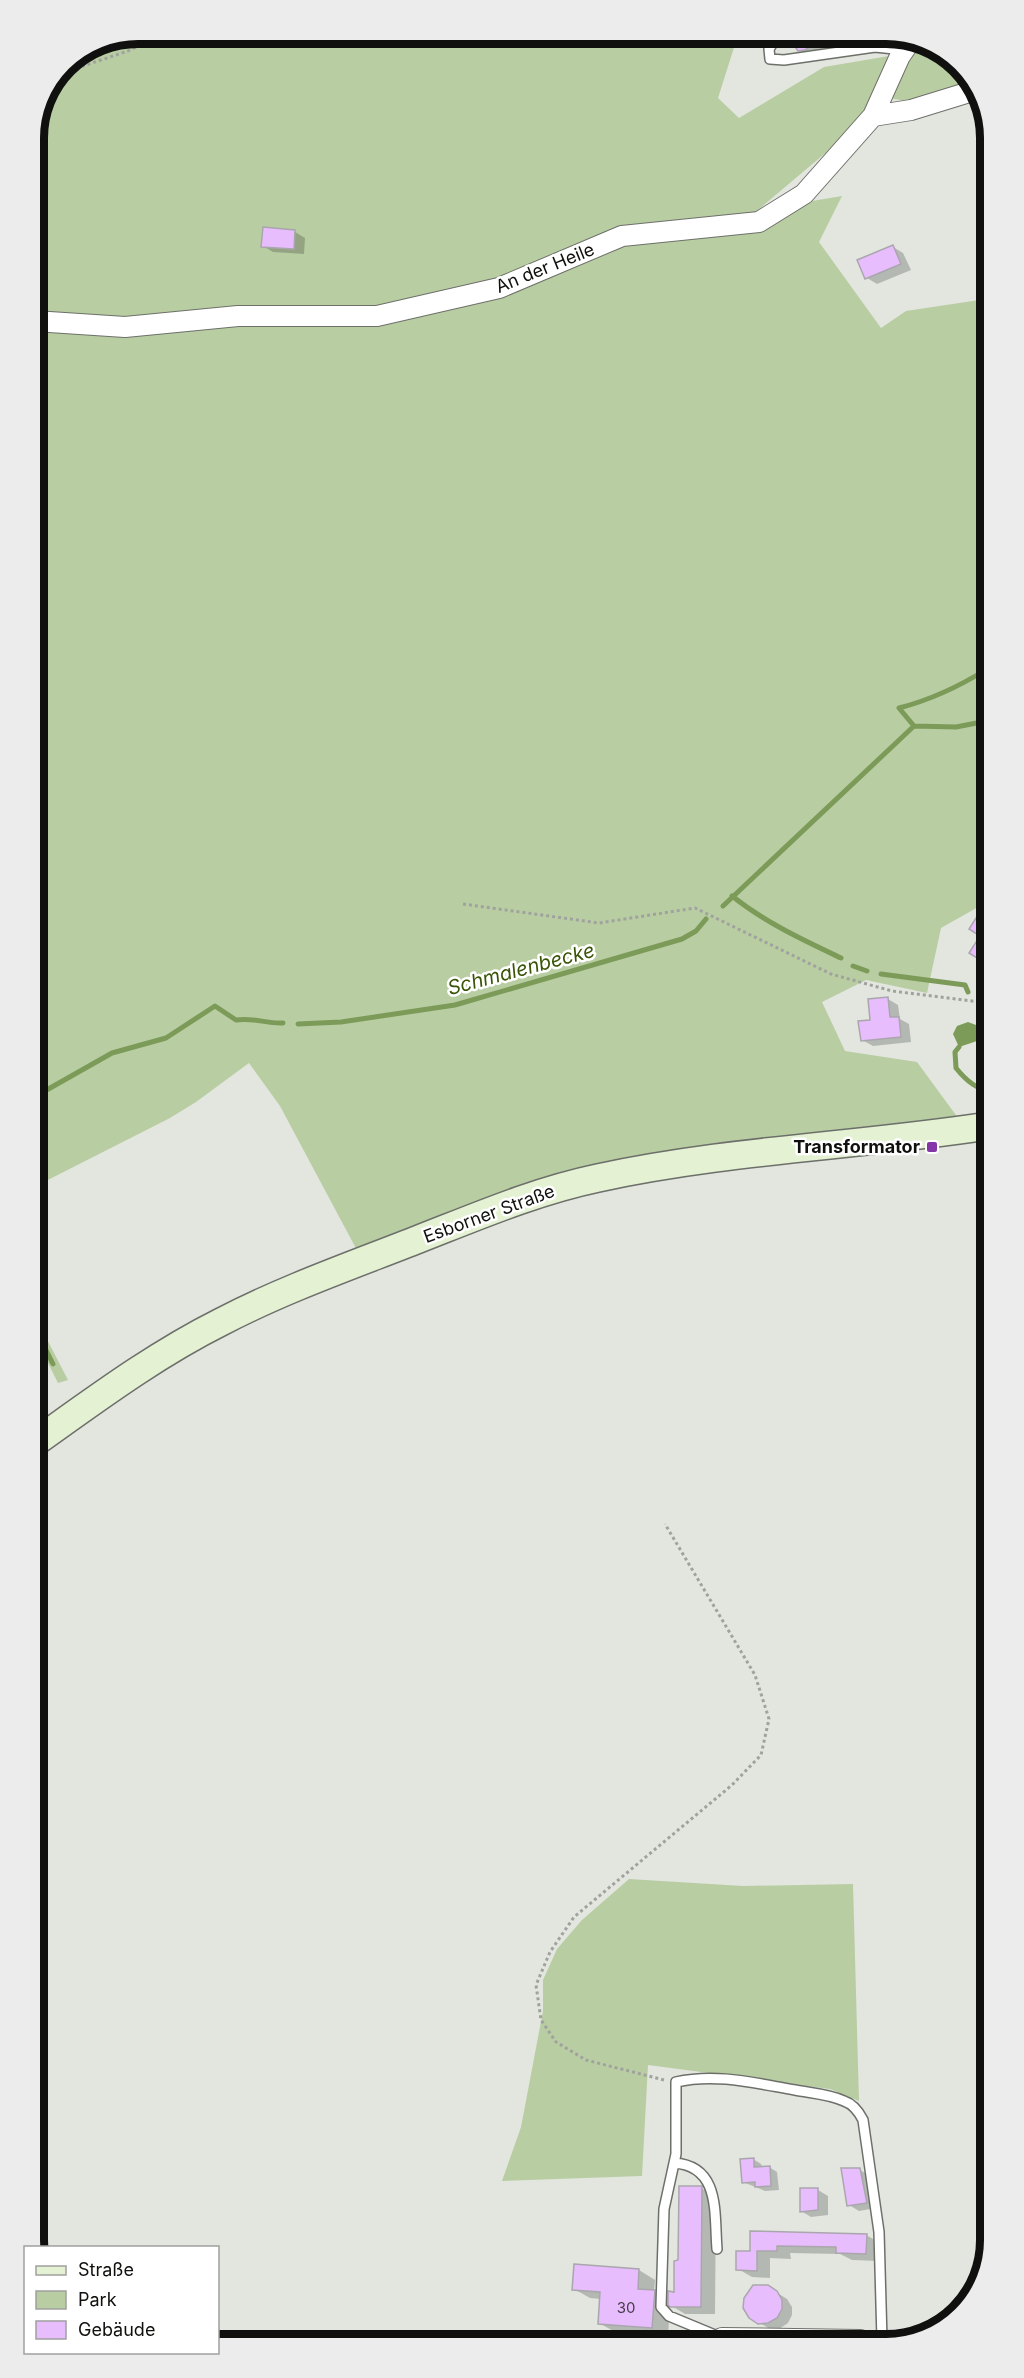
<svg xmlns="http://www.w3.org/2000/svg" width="1024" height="2378" font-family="Inter,sans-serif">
  <rect width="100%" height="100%" fill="#e2e6df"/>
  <!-- green -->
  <path fill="#b9cda3" d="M 891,33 L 951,55 L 972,85 L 915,103 L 890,98 L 901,39 Z
    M 738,35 L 718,98 L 739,118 L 824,67 L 895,55 L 868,114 L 848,134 L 752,215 L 622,231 L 513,278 L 516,289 L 631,239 L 762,229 L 806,202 L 842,196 L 819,242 L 881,328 L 906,311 L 986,299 L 987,902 L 941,928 L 927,993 L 866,980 L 822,1002 L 845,1051 L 917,1062 L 961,1122 L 888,1130 L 830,1132 L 620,1165 L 516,1195 L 359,1254 L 280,1106 L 249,1063 L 196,1102 L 170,1118 L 36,1186 L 33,131 L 64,63 L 98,41 Z
    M 36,1318 L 68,1380 L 58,1383 L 36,1339 Z
    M 629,1879 L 743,1886 L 853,1884 L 859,2101 L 830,2089 L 648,2065 L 642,2176 L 502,2181 L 521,2127 L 543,2011 L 543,1980 L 557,1949 L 582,1920 Z"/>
  <!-- water -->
  <path fill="#7d9b58" d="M 968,1022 L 976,1025 L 980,1033 L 977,1041 L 959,1047 L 953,1034 L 957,1026 Z"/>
  <!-- shadow -->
  <path fill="#0003" d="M 788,34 L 844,34 L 815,55 L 809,56 L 799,50 Z
    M 295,232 L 305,238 L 304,254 L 273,252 L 263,246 Z
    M 893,247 L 903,253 L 911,270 L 877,284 L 867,278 Z
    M 888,999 L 898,1005 L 900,1019 L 909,1024 L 911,1042 L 873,1046 L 862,1040 L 872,1021 Z
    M 753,2159 L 761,2164 L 762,2168 L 769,2167 L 777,2172 L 779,2190 L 765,2191 L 743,2182 Z
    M 860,2170 L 870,2176 L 876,2208 L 859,2211 L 849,2205 Z
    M 701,2188 L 716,2197 L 715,2314 L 685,2314 L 670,2305 L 668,2336 L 615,2332 L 599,2323 L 601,2299 L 590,2298 L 574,2289 L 639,2270 L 655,2280 L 654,2291 L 669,2300 L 676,2293 L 679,2262 Z
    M 818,2190 L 828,2196 L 828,2215 L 811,2217 L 801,2211 Z
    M 751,2232 L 866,2235 L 880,2243 L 880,2261 L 852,2260 L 840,2254 L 790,2253 L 791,2259 L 770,2258 L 770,2278 L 752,2277 L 738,2269 L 751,2252 Z
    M 768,2287 L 787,2299 L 792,2307 L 792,2315 L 788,2323 L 779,2329 L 770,2329 L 750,2317 Z"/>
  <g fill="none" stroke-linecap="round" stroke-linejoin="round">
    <!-- stream -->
    <path stroke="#7d9b58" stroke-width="5" d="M 914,726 L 899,708 C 930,700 960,686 987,669
      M 732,896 C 766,923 803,940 841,958
      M 723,906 L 914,726 L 956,727 L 987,721
      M 853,966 L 867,971
      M 881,974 L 965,985 L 968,992
      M 298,1024 L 341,1022 L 455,1005 L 682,939 L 696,931 L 706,919
      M 980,1033 L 988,1032
      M 959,1047 L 955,1052 L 956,1068 C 964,1078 975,1089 988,1090
      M 36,1096 L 112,1053 L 166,1038 L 215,1006 L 236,1020 C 253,1017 266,1024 283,1023
      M 36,1330 L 53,1364"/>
  </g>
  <!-- building -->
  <path fill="#e8bdfe" stroke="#aaa6ad" stroke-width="1.5" d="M 786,34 L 827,34 L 805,50 L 798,51 Z
    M 263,227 L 295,230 L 294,249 L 261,247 Z
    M 893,245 L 901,264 L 865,279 L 857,260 Z
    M 987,901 L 988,925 L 988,965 L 969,953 L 980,936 L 969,929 Z
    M 888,997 L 890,1017 L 899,1017 L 901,1037 L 861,1041 L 858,1021 L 870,1020 L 868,999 Z
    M 754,2158 L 754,2167 L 770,2166 L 771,2186 L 755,2187 L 755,2182 L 742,2183 L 740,2159 Z
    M 841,2168 L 860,2168 L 867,2203 L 847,2206 Z
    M 679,2186 L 702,2186 L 702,2188 L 701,2307 L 670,2307 L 668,2305 L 668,2291 L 674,2292 L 674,2261 L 678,2260 Z
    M 800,2188 L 818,2188 L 818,2210 L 800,2212 Z
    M 750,2231 L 867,2234 L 866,2254 L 836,2253 L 836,2247 L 777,2246 L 777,2251 L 757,2251 L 757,2271 L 736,2270 L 736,2251 L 750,2251 Z
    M 574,2264 L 639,2269 L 638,2289 L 655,2290 L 652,2328 L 598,2324 L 600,2292 L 572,2290 Z
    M 753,2285 L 768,2285 L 777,2291 L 782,2300 L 782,2309 L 777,2318 L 768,2323 L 758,2324 L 749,2318 L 743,2308 L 744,2298 Z"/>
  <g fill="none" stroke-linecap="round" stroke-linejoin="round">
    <!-- service casing -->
    <g stroke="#6d706a" stroke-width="12">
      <path id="service" d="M 779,34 L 769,49 L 770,59 L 784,60 L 875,47 L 904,50
        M 674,2163 C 721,2166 714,2214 717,2249
        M 722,2338 L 669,2316 L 661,2307 L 664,2209 L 676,2154 L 676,2082 C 716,2073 754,2083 795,2090 C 810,2093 829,2094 844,2101 C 853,2104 859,2112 863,2120 L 879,2232 L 882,2340"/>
    </g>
    <!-- minor casing -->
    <g stroke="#6d706a" stroke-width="22">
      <path id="minor" d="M 873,116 L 900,56 L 911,40
        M 34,321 L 125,327 L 238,316 L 377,316 L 499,288 L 622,236 L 759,222 L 804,194 L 873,116 L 911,110 L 976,90
        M 717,2341 L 722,2338 L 860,2340"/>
    </g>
    <!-- secondary casing -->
    <g stroke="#6d706a" stroke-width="30">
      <path id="secondary" d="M 37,1441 C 96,1399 155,1355 221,1322 C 284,1289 353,1265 419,1239 C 478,1216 536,1191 598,1178 C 727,1150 858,1146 988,1126"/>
    </g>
    <!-- path -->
    <path stroke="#a0a39d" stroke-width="3" stroke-dasharray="3 3" stroke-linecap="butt" d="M 59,74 L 128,51 L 151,40
      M 463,904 L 599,923 L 695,908 L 831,974 L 892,991 L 988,1003
      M 664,2080 L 586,2060 L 556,2042 L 541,2020 L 536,1985 L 550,1952 L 574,1917 L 732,1785 L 761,1755 L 769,1719 L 755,1675 L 665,1524"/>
    <!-- service -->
    <use href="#service" stroke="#fff" stroke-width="9"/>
    <!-- minor -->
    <use href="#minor" stroke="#fff" stroke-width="20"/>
    <!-- secondary -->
    <use href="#secondary" stroke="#e4f1d2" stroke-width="27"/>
  </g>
  <!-- markers -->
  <rect fill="#8436a7" stroke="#fff" stroke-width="2" x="926" y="1141" width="12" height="12" rx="3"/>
  <g text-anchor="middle" stroke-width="5" stroke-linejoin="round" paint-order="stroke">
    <!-- number labels -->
    <g font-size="15" fill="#463c4a">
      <text x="626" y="2313">30</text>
    </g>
    <!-- street labels -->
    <g font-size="18" fill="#10110e" stroke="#fff">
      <text transform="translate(545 268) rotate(-22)" y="6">An der Heile</text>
      <text transform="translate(489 1214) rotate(-20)" y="6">Esborner Straße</text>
    </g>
    <!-- poi labels -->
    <g font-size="18" font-weight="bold" fill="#10110e" stroke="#fff" text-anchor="end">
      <text x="920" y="1153">Transformator</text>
    </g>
    <!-- water labels -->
    <g font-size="20" font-style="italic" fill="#395406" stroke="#fff">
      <text transform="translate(521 969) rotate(-15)" y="7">Schmalenbecke</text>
    </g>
  </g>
  <!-- crop -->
  <path d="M0 0H1024V2378H0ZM138 44H886A94 94 0 0 1 980 138V2240A94 94 0 0 1 886 2334H138A94 94 0 0 1 44 2240V138A94 94 0 0 1 138 44Z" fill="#ececec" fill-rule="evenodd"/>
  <path fill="none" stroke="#10110e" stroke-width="8" d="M138 44H886A94 94 0 0 1 980 138V2240A94 94 0 0 1 886 2334H138A94 94 0 0 1 44 2240V138A94 94 0 0 1 138 44Z"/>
  <!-- legend -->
  <rect x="24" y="2246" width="195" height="108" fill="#ffffff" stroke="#9fa09f" stroke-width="1.5"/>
  <rect x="36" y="2266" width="30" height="9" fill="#e4f1d2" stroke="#9fa09f" stroke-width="1.5"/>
  <text x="78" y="2276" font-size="18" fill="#10110e">Straße</text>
  <rect x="36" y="2291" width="30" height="18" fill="#b9cda3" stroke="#9fa09f" stroke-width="1.5"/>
  <text x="78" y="2306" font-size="18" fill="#10110e">Park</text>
  <rect x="36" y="2321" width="30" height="18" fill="#e8bdfe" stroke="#9fa09f" stroke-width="1.5"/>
  <text x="78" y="2336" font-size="18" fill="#10110e">Gebäude</text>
</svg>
